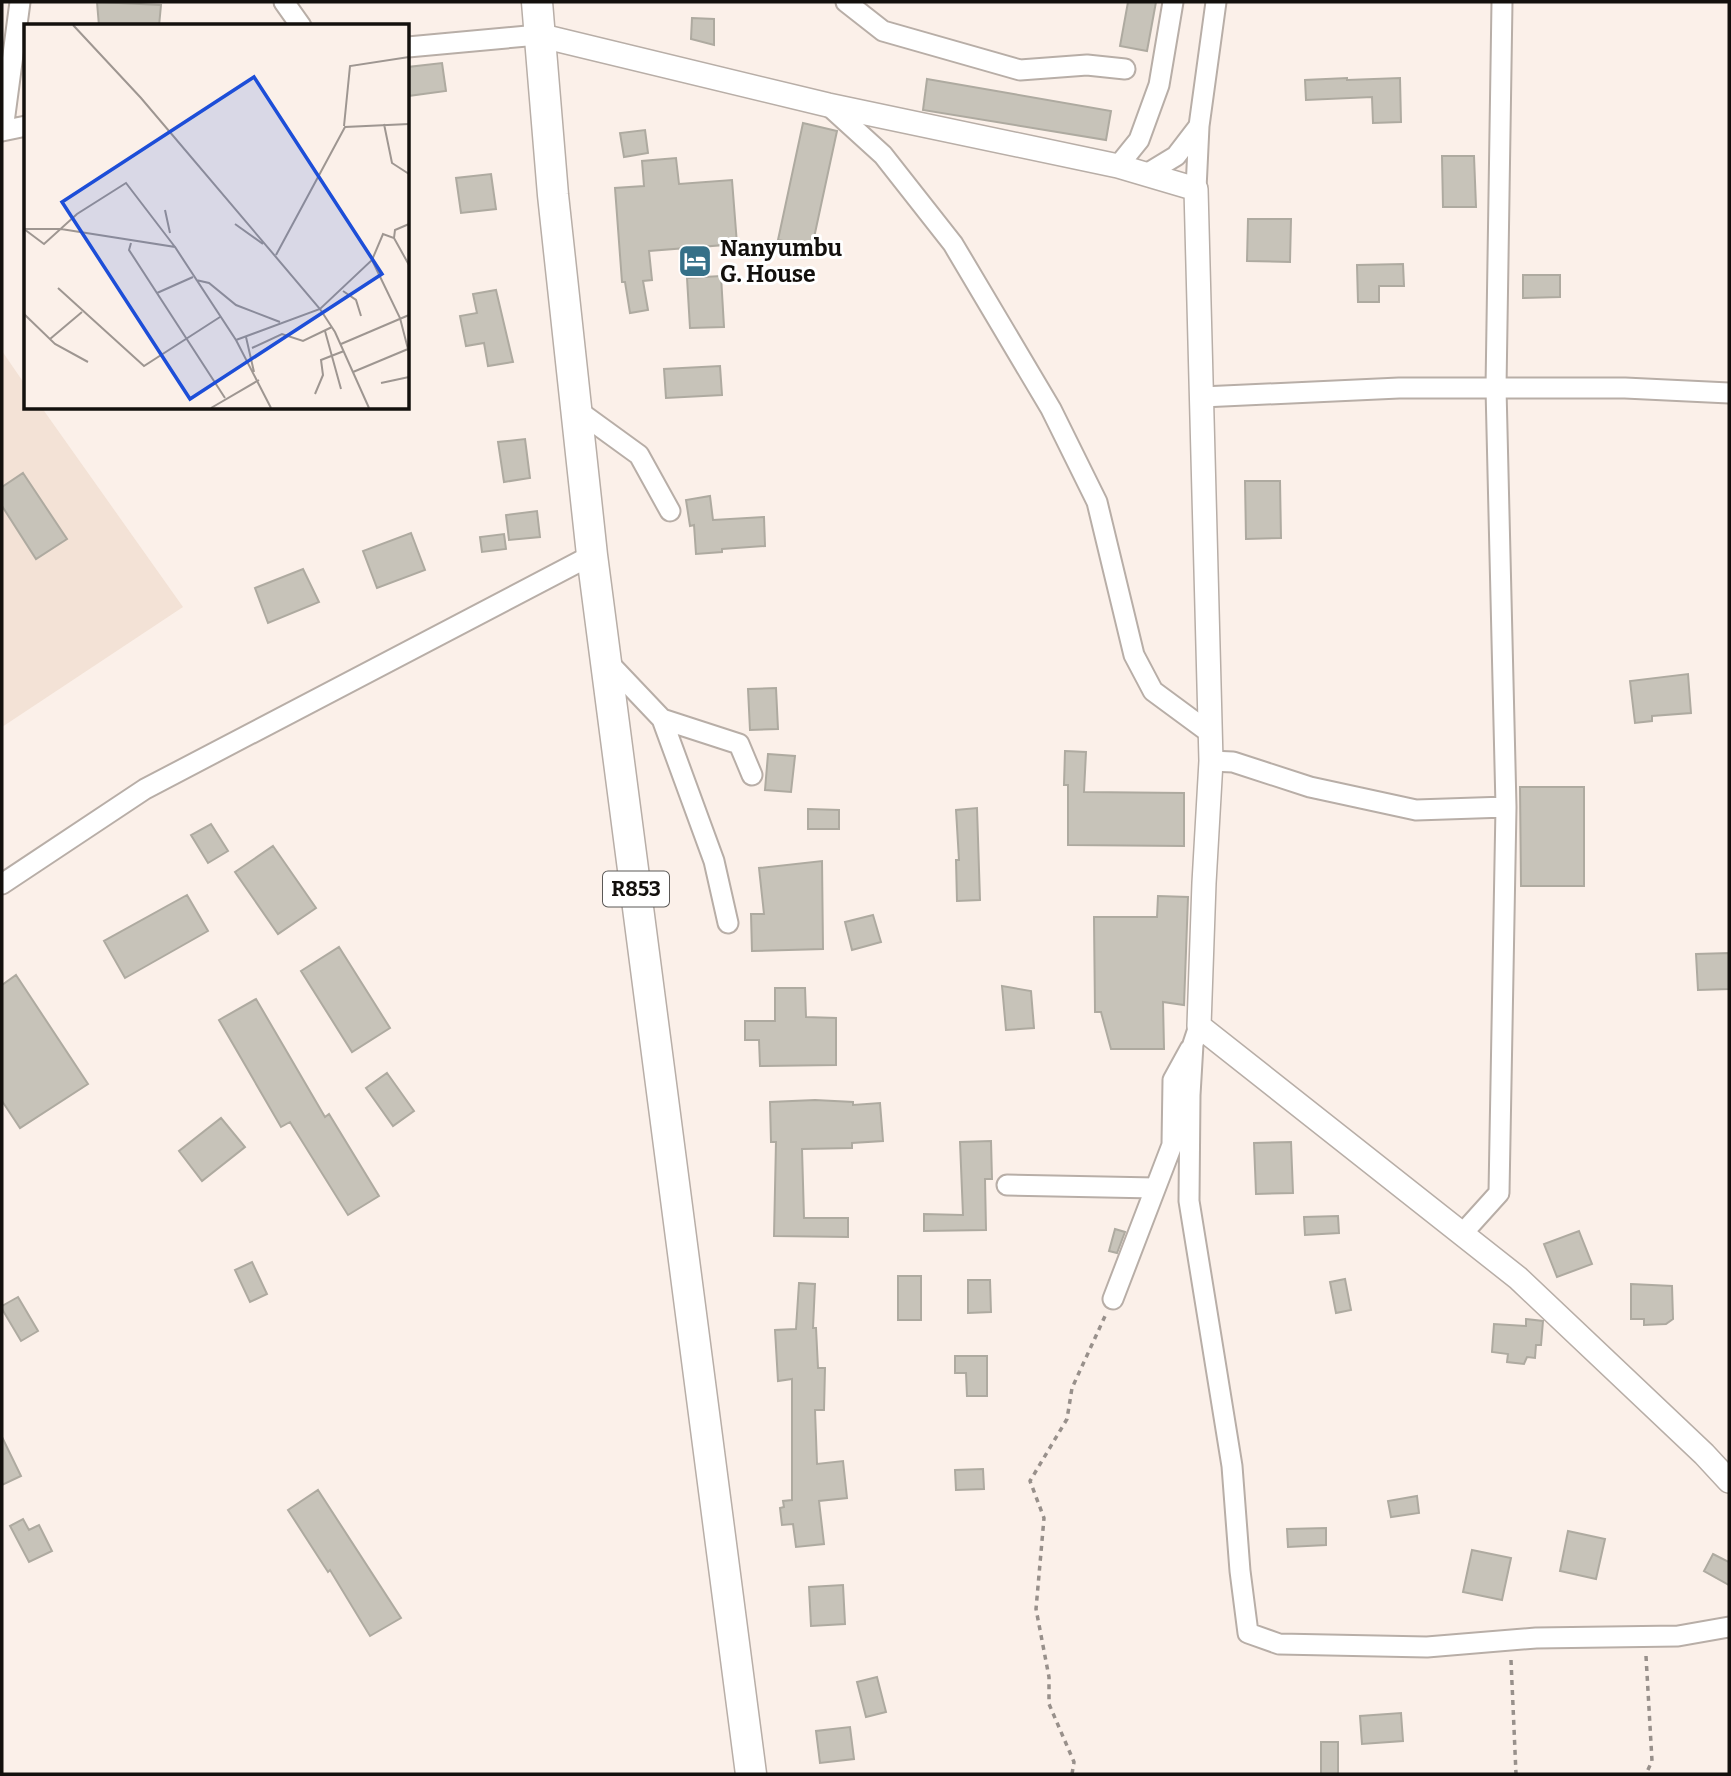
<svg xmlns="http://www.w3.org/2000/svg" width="1731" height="1776" font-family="Bitter,serif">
  <rect width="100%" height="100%" fill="#fbf0e9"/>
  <!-- built -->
  <path fill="#f3e2d6" d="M 2,351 L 26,386 L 26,408 L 42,408 L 183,607 L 2,727 Z"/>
  <!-- building -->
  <path fill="#c7c3b9" stroke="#aeaaa0" stroke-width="2" d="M 97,2 L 161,5 L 159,26 L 99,26 Z
    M 1128,2 L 1156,2 L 1147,51 L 1120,46 Z
    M 692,18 L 714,19 L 714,45 L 691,39 Z
    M 442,63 L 446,91 L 408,96 L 408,67 Z
    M 1347,78 L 1347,80 L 1400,78 L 1401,122 L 1373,123 L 1372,97 L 1306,100 L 1305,80 Z
    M 927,79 L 1111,111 L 1106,140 L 923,110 Z
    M 803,123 L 837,131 L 812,247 L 778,240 Z
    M 645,130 L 648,153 L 624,157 L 620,133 Z
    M 1442,156 L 1474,156 L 1476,207 L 1443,207 Z
    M 676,158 L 679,184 L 732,180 L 737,244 L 649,251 L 652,280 L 643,281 L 648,310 L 630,313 L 625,282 L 622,282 L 615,188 L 644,186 L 642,161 Z
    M 491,174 L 496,209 L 461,213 L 456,178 Z
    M 1248,219 L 1291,219 L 1290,262 L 1247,261 Z
    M 1403,264 L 1404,286 L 1379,286 L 1379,302 L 1358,302 L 1357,265 Z
    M 1523,275 L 1560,275 L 1560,297 L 1523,298 Z
    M 721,276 L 724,327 L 690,328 L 687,278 Z
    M 496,290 L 513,362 L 488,366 L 484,343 L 466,346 L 460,316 L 477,313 L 473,294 Z
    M 720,366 L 722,395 L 666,398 L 664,369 Z
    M 525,439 L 530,478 L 504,482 L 498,442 Z
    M 23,473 L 67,539 L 36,559 L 2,506 L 2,487 Z
    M 1245,481 L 1280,481 L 1281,538 L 1246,539 Z
    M 710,496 L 713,520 L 764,517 L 765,546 L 722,549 L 722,552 L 696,554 L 694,525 L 690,526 L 686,500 Z
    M 537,511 L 540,537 L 509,540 L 506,515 Z
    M 411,533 L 425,570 L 377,588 L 363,551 Z
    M 504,534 L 506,549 L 482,552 L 480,537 Z
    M 303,569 L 319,602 L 268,623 L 255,588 Z
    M 1688,674 L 1691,713 L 1652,716 L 1652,721 L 1635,723 L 1630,681 Z
    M 776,688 L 778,729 L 750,730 L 748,689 Z
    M 1065,751 L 1086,752 L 1084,792 L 1184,793 L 1184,846 L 1068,845 L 1068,785 L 1064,785 Z
    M 768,754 L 795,756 L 791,792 L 765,790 Z
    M 1520,787 L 1584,787 L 1584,886 L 1521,886 Z
    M 977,808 L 980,900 L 957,901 L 956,860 L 959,860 L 956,810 Z
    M 808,809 L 839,810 L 839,829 L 808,829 Z
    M 211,824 L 228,851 L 208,863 L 191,835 Z
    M 273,846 L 316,908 L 278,934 L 235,872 Z
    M 822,861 L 823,949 L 752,951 L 751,914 L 764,914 L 759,868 Z
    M 187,895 L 208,931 L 125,978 L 104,941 Z
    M 1158,896 L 1188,897 L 1184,1005 L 1163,1002 L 1164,1049 L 1111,1049 L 1101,1012 L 1095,1012 L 1094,917 L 1157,917 Z
    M 873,915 L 881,942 L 852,950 L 845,922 Z
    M 339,947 L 390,1028 L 352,1052 L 301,971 Z
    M 1729,953 L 1729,989 L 1698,990 L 1696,954 Z
    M 16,975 L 88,1084 L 20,1128 L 2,1101 L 2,985 Z
    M 1002,986 L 1031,991 L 1034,1028 L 1006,1030 Z
    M 775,988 L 805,988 L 806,1017 L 836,1018 L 836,1065 L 760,1066 L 759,1040 L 745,1040 L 745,1021 L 775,1021 Z
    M 256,999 L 325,1117 L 329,1114 L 379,1196 L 348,1215 L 290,1122 L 281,1127 L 219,1020 Z
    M 387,1073 L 414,1111 L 393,1126 L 366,1088 Z
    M 815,1100 L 853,1102 L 853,1105 L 880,1103 L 883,1141 L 852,1143 L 852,1148 L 802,1149 L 804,1218 L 848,1218 L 848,1237 L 774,1236 L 776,1142 L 771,1142 L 770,1102 Z
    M 221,1118 L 245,1147 L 202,1181 L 179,1151 Z
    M 991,1141 L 992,1179 L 985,1179 L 986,1230 L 924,1231 L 924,1214 L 963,1215 L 960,1142 Z
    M 1291,1142 L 1293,1193 L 1256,1194 L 1254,1143 Z
    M 1338,1216 L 1339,1233 L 1305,1235 L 1304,1217 Z
    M 1115,1229 L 1125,1232 L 1117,1253 L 1109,1251 Z
    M 1579,1231 L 1592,1264 L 1557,1277 L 1544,1244 Z
    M 252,1262 L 267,1294 L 250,1302 L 235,1270 Z
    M 898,1276 L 921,1276 L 921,1320 L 898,1320 Z
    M 1345,1279 L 1351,1310 L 1336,1313 L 1330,1282 Z
    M 968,1280 L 990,1280 L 991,1312 L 968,1313 Z
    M 799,1283 L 815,1284 L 813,1328 L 816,1328 L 818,1368 L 825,1368 L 824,1410 L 815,1410 L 817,1464 L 843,1461 L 847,1498 L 819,1501 L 824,1544 L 796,1547 L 793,1524 L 782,1525 L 780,1508 L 784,1507 L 783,1501 L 792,1500 L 792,1379 L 778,1381 L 775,1330 L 796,1329 Z
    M 1631,1284 L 1672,1286 L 1673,1319 L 1666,1324 L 1644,1325 L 1644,1319 L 1631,1319 Z
    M 18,1297 L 38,1331 L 21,1341 L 2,1309 L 2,1306 Z
    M 1526,1319 L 1543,1321 L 1541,1345 L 1536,1345 L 1535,1358 L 1527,1357 L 1524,1364 L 1507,1362 L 1508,1354 L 1492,1352 L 1494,1324 L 1526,1326 Z
    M 955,1356 L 987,1356 L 987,1396 L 967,1396 L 966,1373 L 955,1373 Z
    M 2,1437 L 21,1476 L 2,1485 Z
    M 983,1469 L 984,1489 L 956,1490 L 955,1470 Z
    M 318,1490 L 401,1618 L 370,1636 L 330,1570 L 328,1572 L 288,1510 Z
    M 1417,1496 L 1419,1513 L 1391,1517 L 1388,1501 Z
    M 23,1519 L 29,1530 L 39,1525 L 52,1551 L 29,1562 L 10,1526 Z
    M 1326,1528 L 1326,1545 L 1288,1547 L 1287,1529 Z
    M 1568,1531 L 1605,1539 L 1596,1579 L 1560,1571 Z
    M 1472,1550 L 1511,1558 L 1502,1600 L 1463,1592 Z
    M 1713,1554 L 1729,1562 L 1729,1585 L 1704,1571 Z
    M 843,1585 L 845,1624 L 811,1626 L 809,1587 Z
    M 877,1677 L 886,1712 L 866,1717 L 857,1682 Z
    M 1401,1713 L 1403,1741 L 1362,1744 L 1360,1716 Z
    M 850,1727 L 854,1759 L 820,1763 L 816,1731 Z
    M 1321,1742 L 1338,1742 L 1338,1774 L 1321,1774 Z"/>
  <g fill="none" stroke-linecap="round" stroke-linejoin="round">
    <!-- minor casing -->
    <g stroke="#b8aea7" stroke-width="23">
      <path id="minor" d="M 284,2 L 301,26
        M 846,2 L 883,31 L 1020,70 L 1087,65 L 1125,69
        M 408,47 L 538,35
        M 828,105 L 883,155 L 953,244 L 1051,409 L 1097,502 L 1134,655 L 1153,691 L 1210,733
        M 3,130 L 20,2
        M 2,131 L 26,126
        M 1118,166 L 1139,140 L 1159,85 L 1173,2
        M 1148,173 L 1176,156 L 1199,126
        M 1196,189 L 1199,126 L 1216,2
        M 1202,397 L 1399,388 L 1625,388 L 1729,393
        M 577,410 L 639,455 L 670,511
        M 606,660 L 662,719 L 714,861 L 728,923
        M 662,719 L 739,744 L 752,775
        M 1211,761 L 1233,762 L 1310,787 L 1416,810 L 1506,807
        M 2,884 L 145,789 L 592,555
        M 1199,1026 L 1193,1044 L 1190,1095 L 1189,1201 L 1232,1466 L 1240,1571 L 1248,1633 L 1279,1644 L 1427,1647 L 1536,1638 L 1678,1636 L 1729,1627
        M 1007,1185 L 1155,1188
        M 1462,1234 L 1499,1193 L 1506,807 L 1496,388 L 1502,2
        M 1113,1299 L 1172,1145 L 1173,1080 L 1190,1049"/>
    </g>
    <!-- tertiary casing -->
    <g stroke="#b8aea7" stroke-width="26">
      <path id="tertiary" d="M 538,35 L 828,105 L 1118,166 L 1196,189 L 1211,761 L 1204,883 L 1199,1026 L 1518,1278 L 1704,1454 L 1729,1481"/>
    </g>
    <!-- primary casing -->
    <g stroke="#b8aea7" stroke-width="33">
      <path id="primary" d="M 537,2 L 553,195 L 592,555 L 751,1774"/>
    </g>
    <!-- path -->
    <path stroke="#98908b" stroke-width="3.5" stroke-dasharray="5 5" stroke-linecap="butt" d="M 1646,1656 L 1652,1761 L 1646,1774
      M 1511,1660 L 1516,1774
      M 1072,1774 L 1074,1762 L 1049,1704 L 1049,1677 L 1036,1609 L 1044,1518 L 1030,1481 L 1067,1419 L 1072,1388 L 1106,1314"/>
    <!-- minor -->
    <use href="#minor" stroke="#fff" stroke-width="19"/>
    <!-- tertiary -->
    <use href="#tertiary" stroke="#fff" stroke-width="23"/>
    <!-- primary -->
    <use href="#primary" stroke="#fff" stroke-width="30"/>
  </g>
  <!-- icons -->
  <defs>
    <g id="hotel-square" transform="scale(1.75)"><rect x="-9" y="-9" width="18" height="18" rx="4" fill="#357088" stroke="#fff"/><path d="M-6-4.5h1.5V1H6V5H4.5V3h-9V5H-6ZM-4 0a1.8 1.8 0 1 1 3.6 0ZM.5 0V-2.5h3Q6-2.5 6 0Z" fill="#fff"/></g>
  </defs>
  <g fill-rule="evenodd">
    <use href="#hotel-square" x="695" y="261"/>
  </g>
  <g text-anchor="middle" stroke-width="6" stroke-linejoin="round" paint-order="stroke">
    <!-- shield labels -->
    <rect fill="#fff" stroke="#5a5856" stroke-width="2" x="603" y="871.5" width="66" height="35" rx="5"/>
    <g font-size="21" font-weight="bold" fill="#13100d">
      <text x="636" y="896">R853</text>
    </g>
    <!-- poi labels -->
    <g font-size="23" font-weight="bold" fill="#13100d" stroke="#fff" text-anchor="start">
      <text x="720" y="256">Nanyumbu<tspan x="720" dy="26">G. House</tspan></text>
    </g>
  </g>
  <!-- overview -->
  <g transform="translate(24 24)">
    <rect width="385" height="385" fill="#fbf0e9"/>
    <path fill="none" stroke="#9e9691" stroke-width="2" d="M 49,1 L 117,74 L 296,285 L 311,308 L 345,384M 360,100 L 368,139 L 385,150M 320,102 L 326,42 L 385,33M 141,186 L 146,209M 211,200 L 239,220M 0,205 L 37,205 L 151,223 L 212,316 L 296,285 L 348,236 L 359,210 L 370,214 L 385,241M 0,205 L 20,220 L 53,190 L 102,159 L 151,223M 370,214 L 371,206 L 385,200M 107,219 L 105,226 L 201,374M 252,231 L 321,103 L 385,100M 348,236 L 376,294 L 385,329M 172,256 L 185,259 L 212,281 L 256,298M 34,264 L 120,342 L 196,293M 319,267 L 332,276 L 337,292M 133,269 L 169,253M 0,290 L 31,320 L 64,338M 301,307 L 317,365M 222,313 L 230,348M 26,315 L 58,288M 212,316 L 247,384M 317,320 L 385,291M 228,324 L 258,310 L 279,317 L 308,303M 329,348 L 384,325M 357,359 L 385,353M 291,370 L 299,351 L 297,336 L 320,327M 187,384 L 235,356"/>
    <path fill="#1d4ed8" fill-opacity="0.15" stroke="#1d4ed8" stroke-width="3.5" d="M 230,53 L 358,250 L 166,375 L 38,178 Z"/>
    <rect width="385" height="385" fill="none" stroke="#13100d" stroke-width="3.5"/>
  </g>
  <!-- border -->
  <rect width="1731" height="1776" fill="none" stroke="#13100d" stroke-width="7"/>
</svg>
